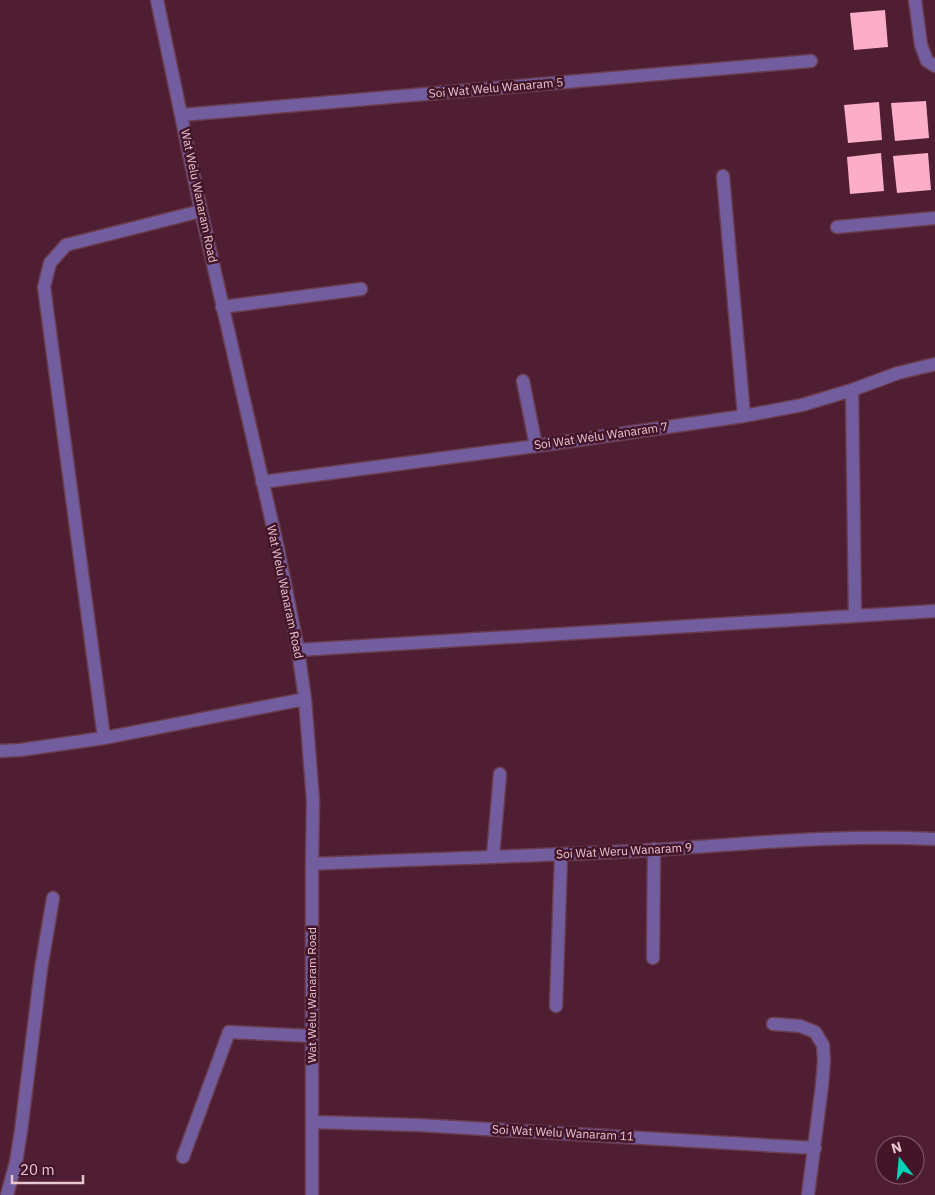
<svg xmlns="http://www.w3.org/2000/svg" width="935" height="1195" font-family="'IBM Plex Sans',sans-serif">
  <rect width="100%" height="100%" fill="#4f1e32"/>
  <!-- building -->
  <path fill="#fcadc8" d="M 885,10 L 888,47 L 854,50 L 850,13 Z
    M 926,101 L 929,138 L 895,141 L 891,103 Z
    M 879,102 L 882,140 L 848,143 L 844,105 Z
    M 881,153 L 884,191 L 850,194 L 847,157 Z
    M 928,153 L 931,190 L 897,193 L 893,156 Z"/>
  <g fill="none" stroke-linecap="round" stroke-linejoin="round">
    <!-- minor casing -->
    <g stroke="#6b3c4f" stroke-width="15">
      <path id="minor" d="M 157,0 L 201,211 L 278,549 L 298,650 L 305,699 L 313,801 L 312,864 L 312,1195
        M 915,0 L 921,45 L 927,61 L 935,66
        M 182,115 L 811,61
        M 723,176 L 744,416
        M 837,227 L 935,218
        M 222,307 L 361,289
        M 523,381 L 536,446
        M 262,482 L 536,446 L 744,416 L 802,405 L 852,390 L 898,373 L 935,364
        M 855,616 L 935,611
        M 298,650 L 855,616 L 852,390
        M 104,738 L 44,287 L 50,263 L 66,245 L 201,211
        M 0,751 L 20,750 L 104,738 L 305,699
        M 493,856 L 500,774
        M 312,864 C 425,859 539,856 652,850 C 746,844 840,834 935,839
        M 653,958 L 654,849
        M 556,1006 L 561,855
        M 773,1024 L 800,1026 L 815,1032 L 823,1045 L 824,1061 L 822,1085 L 808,1195
        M 312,1122 L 417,1125 L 815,1148
        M 183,1157 L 229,1032 L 312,1036
        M 7,1195 L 16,1162 L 21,1131 L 41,969 L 53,898"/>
    </g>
    <!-- minor -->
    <use href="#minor" stroke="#725e9e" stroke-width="12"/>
  </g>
  <g text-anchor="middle" stroke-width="5" stroke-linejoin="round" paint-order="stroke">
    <!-- street labels -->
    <g font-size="12" fill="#e8c7d1" stroke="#441428">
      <text transform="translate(496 88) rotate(-5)" y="4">Soi Wat Welu Wanaram 5</text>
      <text transform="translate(199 196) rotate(78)" y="4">Wat Welu Wanaram Road</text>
      <text transform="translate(601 436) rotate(-8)" y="4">Soi Wat Welu Wanaram 7</text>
      <text transform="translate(285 592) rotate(78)" y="4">Wat Welu Wanaram Road</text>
      <text transform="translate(624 851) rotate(-3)" y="4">Soi Wat Weru Wanaram 9</text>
      <text transform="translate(312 995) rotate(-90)" y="4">Wat Welu Wanaram Road</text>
      <text transform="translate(563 1133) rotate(3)" y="4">Soi Wat Welu Wanaram 11</text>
    </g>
  </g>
  <!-- north arrow -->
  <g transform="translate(900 1160) rotate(344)"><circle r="24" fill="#441428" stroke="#865c6c"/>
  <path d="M0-4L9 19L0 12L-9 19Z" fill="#02d5b6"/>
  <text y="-8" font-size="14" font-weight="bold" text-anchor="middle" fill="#e8c7d1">N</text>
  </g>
  <!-- scale -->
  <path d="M12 1175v8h71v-8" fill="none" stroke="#e8c7d1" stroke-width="2.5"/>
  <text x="20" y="1175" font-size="15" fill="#e8c7d1" stroke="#441428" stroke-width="4" paint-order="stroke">20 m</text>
</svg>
